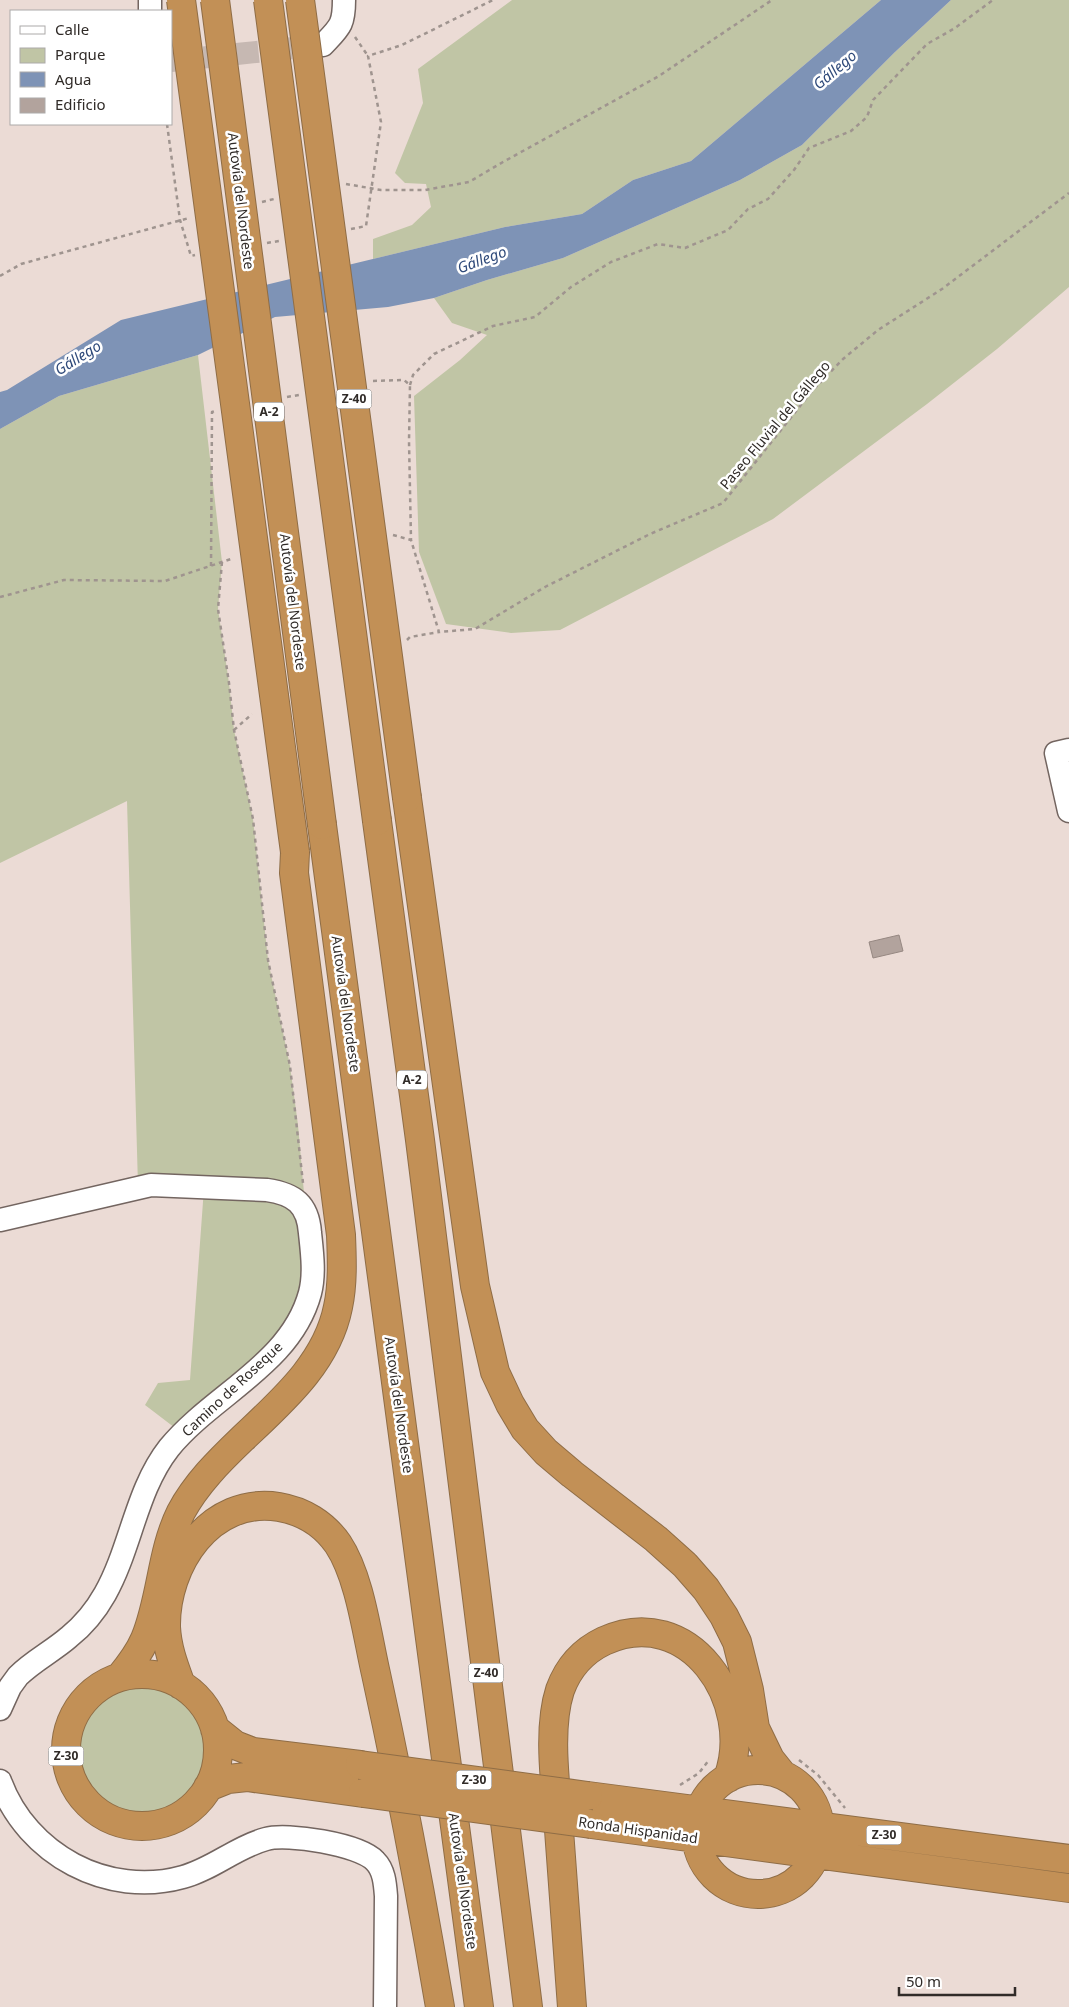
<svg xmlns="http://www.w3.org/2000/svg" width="1069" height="2007" font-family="'Noto Sans',sans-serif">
  <rect width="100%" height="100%" fill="#ebdbd5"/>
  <!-- green -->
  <path fill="#c0c5a5" d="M 512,0 L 881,0 L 691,161 L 633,180 L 582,214 L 505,227 L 373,259 L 373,239 L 412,225 L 431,207 L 426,184 L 405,183 L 395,173 L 423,103 L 418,69 Z
    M 951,0 L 1069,0 L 1069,287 L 997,349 L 927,404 L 773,519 L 560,630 L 511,633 L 446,624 L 419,552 L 414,396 L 460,360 L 487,335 L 452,323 L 434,298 L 487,280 L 563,258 L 740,180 L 802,145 L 895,52 Z
    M 198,355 L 222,562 L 218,609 L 229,683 L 234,730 L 253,819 L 268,960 L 290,1066 L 298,1125 L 304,1193 L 306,1306 L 183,1434 L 145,1405 L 158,1383 L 190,1380 L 204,1188 L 138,1186 L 127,801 L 0,863 L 0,429 L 59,396 Z
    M77 1750a64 64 0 1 1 128 0a64 64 0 1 1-128 0Z"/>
  <!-- water -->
  <path fill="#7e93b6" d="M 881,0 L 951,0 L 895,52 L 802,145 L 740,180 L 563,258 L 487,280 L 434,298 L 388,307 L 275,317 L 198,355 L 59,396 L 0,429 L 0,392 L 7,390 L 121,320 L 505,227 L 582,214 L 633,180 L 691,161 Z"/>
  <!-- building -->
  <path fill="#b2a39d" stroke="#968882" d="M 899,935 L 903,951 L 873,958 L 869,942 Z"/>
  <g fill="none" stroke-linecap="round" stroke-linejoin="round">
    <!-- minor-tunnel -->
    <path stroke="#c6b8b2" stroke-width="22" stroke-dasharray="22 11" stroke-linecap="butt" d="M 171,61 L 322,45"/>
    <!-- minor casing -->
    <g stroke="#736560" stroke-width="25">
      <path id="minor" d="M 150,0 L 150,11
        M 323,45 C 340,27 344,25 344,0
        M 1069,750 L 1056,753 L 1069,811
        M 0,1220 L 151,1185 L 267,1190 C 294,1194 308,1204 310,1233 C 312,1252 315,1274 310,1293 C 291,1364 212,1395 169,1448 C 136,1490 131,1548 105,1594 C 96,1610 84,1625 69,1637 C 53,1651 33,1661 18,1676 L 10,1687 L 0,1709
        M 0,1781 C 27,1855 108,1898 183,1877 C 213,1869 236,1847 266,1839 C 287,1833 359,1844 375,1861 C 384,1870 385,1883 386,1896 L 385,2007"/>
    </g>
    <!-- highway casing -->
    <g stroke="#8f6d46" stroke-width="30">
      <path id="highway" d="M 407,798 L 475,1286 L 495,1372 L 510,1404 L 525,1429 L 546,1452 L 572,1474 L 656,1539 L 685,1565 L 706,1589 L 724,1616 L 737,1642 L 749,1690 L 755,1728 L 770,1759 L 782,1774
        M 377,821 L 420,1140 L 528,2007
        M 322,825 L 479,2007
        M66 1750a76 76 0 1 1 152 0a76 76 0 1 1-152 0Z
        M 120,1677 C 130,1665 139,1653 145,1639 C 162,1598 161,1552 181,1512 C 196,1484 219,1461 242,1439 C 281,1402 327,1363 338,1307 C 343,1284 342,1259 341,1235 L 294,873 L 295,852
        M 181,1685 C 174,1666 167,1648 166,1627 C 165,1565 210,1496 279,1507 C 303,1511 324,1524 338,1544 C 360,1577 367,1635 376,1674 C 400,1784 421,1895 440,2007
        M 215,1729 L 235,1745 L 253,1752 L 360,1765
        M696 1832a62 62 0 1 1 124 0a62 62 0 1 1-124 0Z
        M 208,1787 L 228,1779 L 247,1777 L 363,1793
        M 588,1796 L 1069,1859
        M 591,1824 L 1069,1888
        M 572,2007 C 568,1948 563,1889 559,1830 C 556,1788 547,1730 560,1690 C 568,1668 583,1651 604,1641 C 689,1602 756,1702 728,1778"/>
    </g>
    <!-- path -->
    <path stroke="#9f948f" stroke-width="2.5" stroke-dasharray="4 4" stroke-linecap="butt" d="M 355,37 L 368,56
      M 167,124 L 180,220 L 191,256 L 195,255
      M 346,184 L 381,190 L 425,190 L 469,182 L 503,162 L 659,76 L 772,0
      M 262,202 L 274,199
      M 351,229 L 366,226 L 381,122 L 368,56 L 402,45 L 493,0
      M 267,243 L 279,241
      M 0,276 L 21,264 L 189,218
      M 373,381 L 404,380 L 410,385 L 409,441 L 411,540
      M 410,385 L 413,375 L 434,354 L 493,326 L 535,317 L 571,287 L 611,262 L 658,244 L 685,248 L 728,230 L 748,209 L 768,199 L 794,170 L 809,148 L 851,131 L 867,117 L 873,100 L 927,44 L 955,28 L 993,0
      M 287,397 L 299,395
      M 393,535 L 411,540 L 439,632 L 475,629 L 545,587 L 650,534 L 723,503 L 812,391 L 843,359 L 878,330 L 942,289 L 1069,193
      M 222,562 L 218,609 L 229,683 L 234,730 L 253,819 L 268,960 L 290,1066 L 303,1183
      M 211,566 L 212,412 L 215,411
      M 0,597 L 64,580 L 165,581 L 234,558
      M 407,640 L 410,637 L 439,632
      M 234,730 L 252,714
      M 799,1760 L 818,1775 L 845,1808
      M 680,1785 L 699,1773 L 709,1760"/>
    <!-- minor -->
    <use href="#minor" stroke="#fff" stroke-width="22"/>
    <!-- highway -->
    <use href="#highway" stroke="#c29056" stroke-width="28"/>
    <!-- highway-bridge casing -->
    <g stroke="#8f6d46" stroke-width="30" stroke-linecap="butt">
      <path id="highway-bridge" d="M 181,0 L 295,852
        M 215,0 L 322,825
        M 268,0 L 377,821
        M 300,0 L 407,798
        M 360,1765 L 588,1796
        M 363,1793 L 591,1824"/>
    </g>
    <!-- highway-bridge -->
    <use href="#highway-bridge" stroke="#c29056" stroke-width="28"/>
  </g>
  <g text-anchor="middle" stroke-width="5" stroke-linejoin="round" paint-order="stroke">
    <!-- shield labels -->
    <g fill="#fff" stroke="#6e6b68" stroke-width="1">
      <rect x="336.5" y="389.5" width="35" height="19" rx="4"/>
      <rect x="254" y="402.5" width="30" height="19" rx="4"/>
      <rect x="397" y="1070.5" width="30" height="19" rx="4"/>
      <rect x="468.5" y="1663.5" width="35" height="19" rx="4"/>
      <rect x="48.5" y="1746.5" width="35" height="19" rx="4"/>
      <rect x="456.5" y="1770.5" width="35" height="19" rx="4"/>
      <rect x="866.5" y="1825.5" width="35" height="19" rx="4"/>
    </g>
    <g font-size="12" font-weight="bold" fill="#302b28">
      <text x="354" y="403">Z-40</text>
      <text x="269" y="416">A-2</text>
      <text x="412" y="1084">A-2</text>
      <text x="486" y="1677">Z-40</text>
      <text x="66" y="1760">Z-30</text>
      <text x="474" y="1784">Z-30</text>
      <text x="884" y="1839">Z-30</text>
    </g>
    <!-- street labels -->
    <g font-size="14" fill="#302b28" stroke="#fff">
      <text transform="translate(241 201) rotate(83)" y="5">Autovía del Nordeste</text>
      <text transform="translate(775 425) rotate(-50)" y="5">Paseo Fluvial del Gállego</text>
      <text transform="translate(293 602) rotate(83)" y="5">Autovía del Nordeste</text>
      <text transform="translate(346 1004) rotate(82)" y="5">Autovía del Nordeste</text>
      <text transform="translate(232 1389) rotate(-43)" y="5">Camino de Roseque</text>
      <text transform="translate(399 1405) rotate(82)" y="5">Autovía del Nordeste</text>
      <text transform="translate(638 1830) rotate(8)" y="5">Ronda Hispanidad</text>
      <text transform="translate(463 1881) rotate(82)" y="5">Autovía del Nordeste</text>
    </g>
    <!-- water labels -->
    <g font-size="15" font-style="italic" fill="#2f4a7a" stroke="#fff">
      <text transform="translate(835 70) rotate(-40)" y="5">Gállego</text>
      <text transform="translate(482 260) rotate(-20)" y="5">Gállego</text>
      <text transform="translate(78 358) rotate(-32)" y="5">Gállego</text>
    </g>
  </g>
  <!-- legend -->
  <rect x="10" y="10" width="162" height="115" fill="#ffffff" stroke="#acaaa9"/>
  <rect x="20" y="26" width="25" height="8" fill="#ffffff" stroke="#acaaa9"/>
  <text x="55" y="35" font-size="15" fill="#302b28">Calle</text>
  <rect x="20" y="48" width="25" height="15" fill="#c0c5a5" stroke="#acaaa9"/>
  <text x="55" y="60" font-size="15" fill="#302b28">Parque</text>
  <rect x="20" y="72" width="25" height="15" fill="#7e93b6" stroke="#acaaa9"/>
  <text x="55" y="85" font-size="15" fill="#302b28">Agua</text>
  <rect x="20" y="98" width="25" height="15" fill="#b2a39d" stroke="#acaaa9"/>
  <text x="55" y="110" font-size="15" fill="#302b28">Edificio</text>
  <!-- scale -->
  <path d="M899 1987v8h116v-8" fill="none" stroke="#302b28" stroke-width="2.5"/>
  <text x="906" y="1987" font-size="15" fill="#302b28" stroke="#ffffff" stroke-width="4" paint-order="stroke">50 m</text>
</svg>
